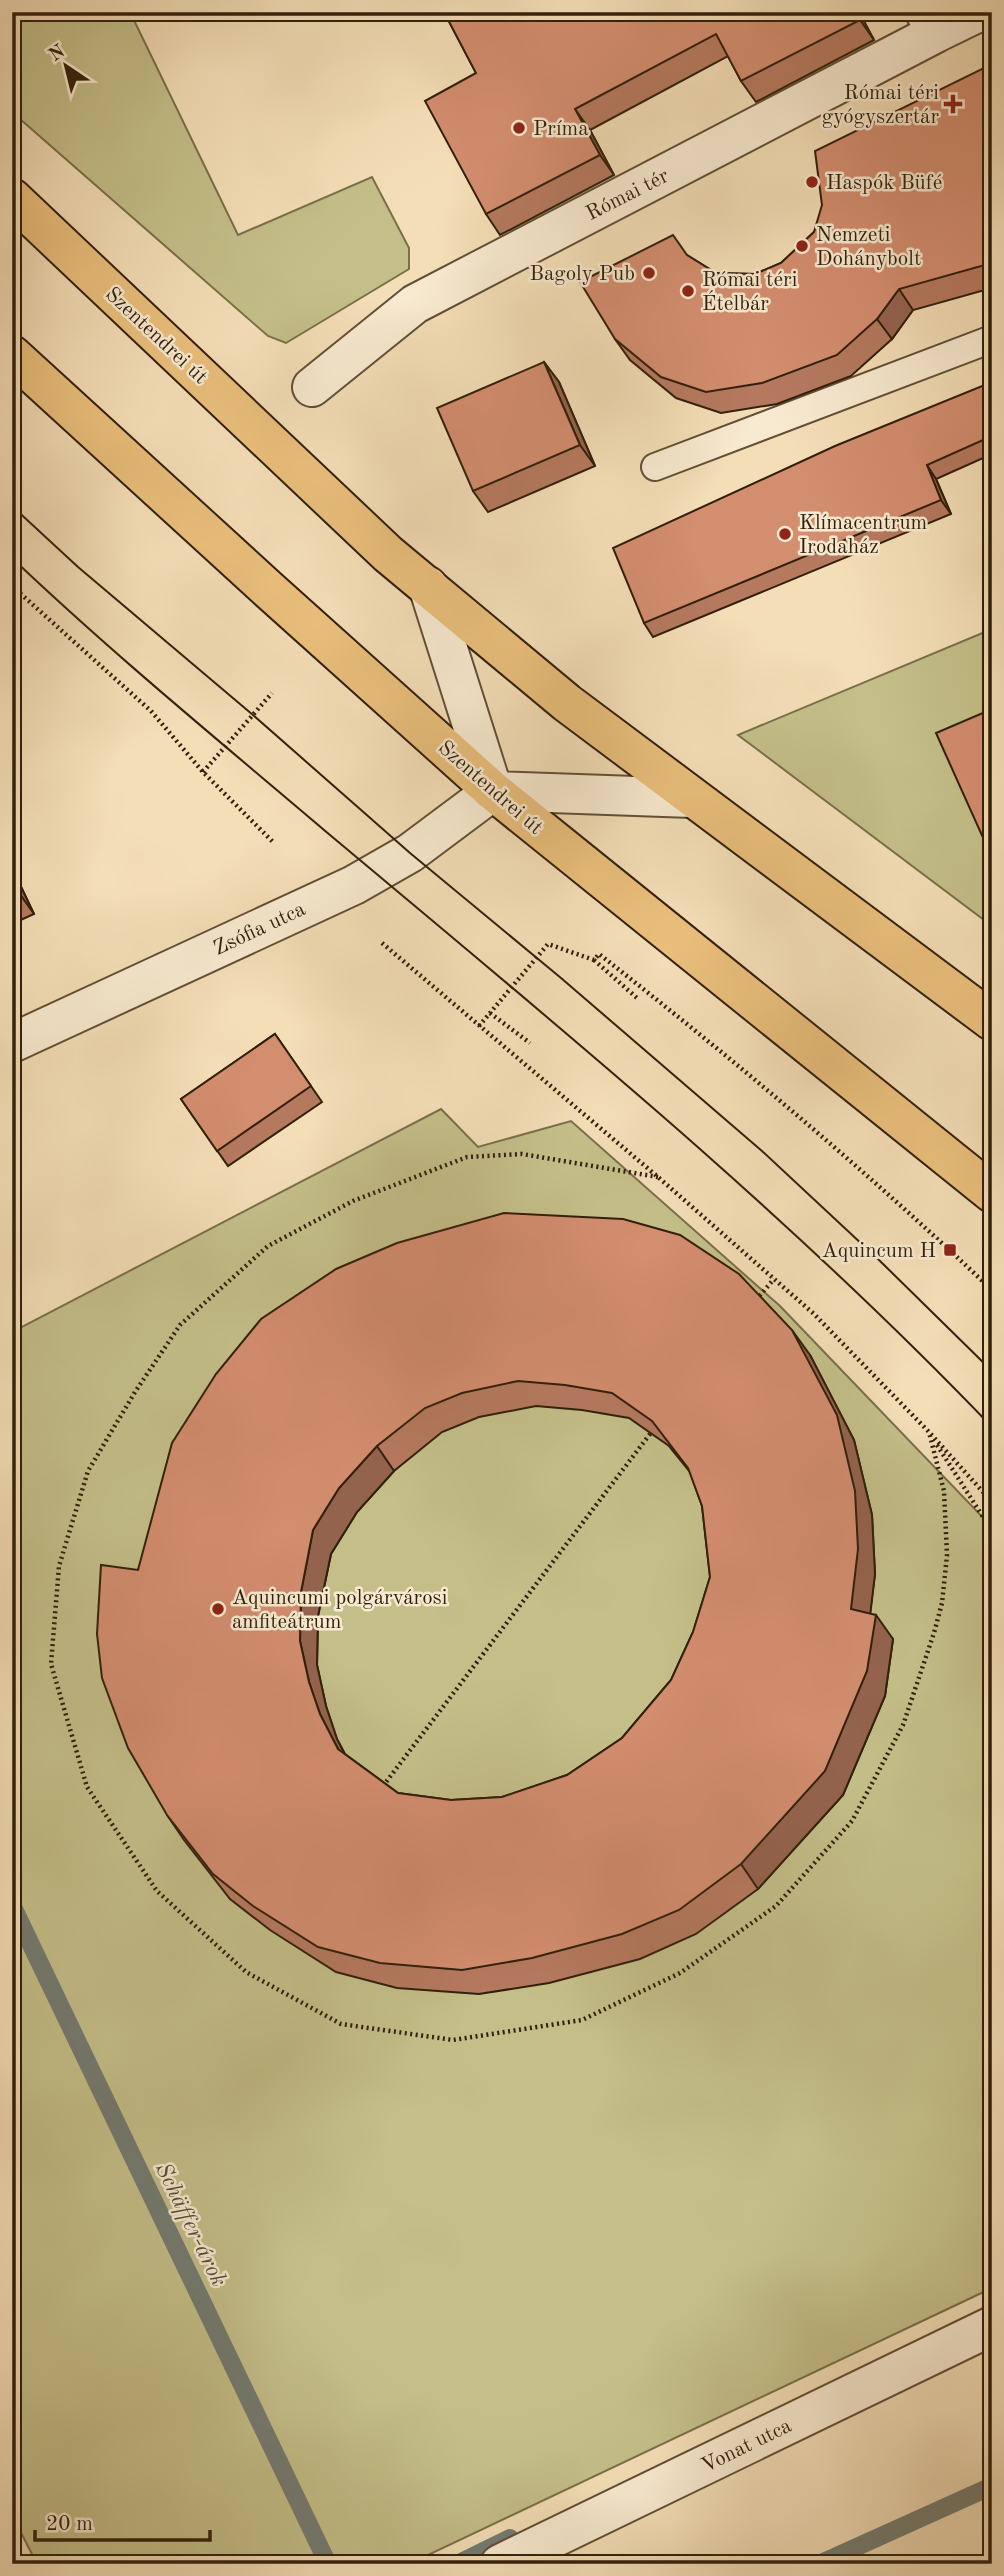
<svg xmlns="http://www.w3.org/2000/svg" width="1004" height="2576" font-family="'Old Standard TT',serif">
  <rect width="100%" height="100%" fill="#f4deb7"/>
  <filter id="stains"><feTurbulence type="fractalNoise" baseFrequency=".00286" numOctaves="4"/><feColorMatrix values="0 0 0 0 .2 0 0 0 0 .09 0 0 0 0 .02 0 0 0 .5 -.17"/></filter>
  <radialGradient id="worn" r=".72"><stop offset=".6" stop-color="#630" stop-opacity="0"/><stop offset="1" stop-color="#630" stop-opacity=".3"/></radialGradient>
  <!-- green -->
  <path fill="#c4bf89" stroke="#7a6f4a" stroke-width="2" d="M 12,12 L 130,12 L 238,235 L 372,177 L 409,248 L 409,269 L 286,343 L 268,336 L 12,112 Z
    M 992,629 L 992,926 L 738,735 Z
    M 441,1109 L 478,1147 L 571,1121 L 780,1306 L 992,1527 L 992,2288 L 409,2564 L 37,2564 L 12,2515 L 12,1332 Z"/>
  <g fill="none" stroke-linecap="round" stroke-linejoin="round">
    <!-- stream -->
    <path stroke="#737c73" stroke-width="18" d="M 12,1905 L 328,2564
      M 457,2564 L 510,2538
      M 819,2564 L 992,2486"/>
    <!-- lane casing -->
    <g stroke="#624f36" stroke-width="30">
      <path id="lane" d="M 655,467 L 992,339"/>
    </g>
    <!-- street casing -->
    <g stroke="#624f36" stroke-width="42">
      <path id="street" d="M 936,33 L 979,12
        M 312,387 L 415,304 L 936,33 L 925,12
        M 428,586 L 493,791
        M 12,1043 L 354,885 L 410,853 L 493,791 L 692,798
        M 500,2564 L 992,2326"/>
    </g>
    <!-- primary casing -->
    <g stroke="#311f0b" stroke-width="42">
      <path id="primary" d="M 12,198 L 388,554 L 567,703 L 992,1021
        M 12,355 L 268,589 L 493,791 L 992,1193"/>
    </g>
    <!-- path -->
    <path stroke="#311f0b" stroke-width="4.5" stroke-dasharray="2 3.5" stroke-linecap="butt" d="M 12,586 L 151,711 L 203,772 L 274,843
      M 203,772 L 272,693
      M 382,943 L 658,1177 L 814,1314 L 929,1432 L 992,1502
      M 594,960 L 637,998
      M 490,1013 L 530,1043
      M 479,1026 L 548,944 L 594,960 L 599,954 C 733,1059 868,1172 992,1290
      M 658,1177 L 522,1154 L 467,1157 L 353,1201 L 268,1246 L 180,1325 L 135,1392 L 88,1471 L 59,1566 L 51,1664 L 87,1787 L 157,1891 L 246,1972 L 341,2024 L 453,2040 L 582,2020 L 680,1973 L 776,1906 L 852,1821 L 903,1725 L 934,1633 L 942,1603 L 947,1555 L 944,1491 L 929,1432
      M 756,1300 L 774,1279
      M 937,1445 L 992,1531
      M 383,1786 L 653,1430"/>
    <!-- lane -->
    <use href="#lane" stroke="#f8ead0" stroke-width="26"/>
    <!-- street -->
    <use href="#street" stroke="#f8ead0" stroke-width="38"/>
    <!-- primary -->
    <use href="#primary" stroke="#eabf7c" stroke-width="38"/>
    <!-- tram -->
    <path stroke="#311f0b" stroke-width="2" d="M 12,506 L 78,567 L 253,715 L 410,853 L 561,978 L 762,1151 L 879,1260 L 992,1371
      M 12,558 C 114,655 223,744 330,835 C 557,1025 787,1213 992,1427"/>
  </g>
  <!-- wall -->
  <path fill="#b5795f" stroke="#311f0b" stroke-width="2" fill-rule="evenodd" d="M 444,12 L 859,12 L 874,40 L 756,102 L 741,81 L 728,56 L 590,130 L 614,175 L 500,235 L 486,214 L 476,73 Z
    M 992,64 L 992,288 L 913,310 L 892,339 L 851,376 L 777,404 L 721,413 L 676,398 L 630,360 L 615,339 L 687,255 L 716,273 L 755,274 L 781,263 Z
    M 544,362 L 559,382 L 595,466 L 488,512 L 473,491 Z
    M 992,382 L 992,454 L 936,479 L 951,514 L 653,637 L 644,623 Z
    M 992,709 L 992,851 L 984,840 Z
    M 12,868 L 34,914 L 12,924 Z
    M 275,1034 L 322,1102 L 228,1166 L 181,1099 Z
    M 810,1355 L 854,1440 L 872,1515 L 875,1574 L 870,1613 L 893,1639 L 885,1696 L 843,1795 L 758,1889 L 696,1934 L 640,1959 L 549,1983 L 479,1994 L 397,1988 L 336,1972 L 270,1930 L 230,1899 L 184,1840 L 167,1815 L 138,1570 L 216,1374 ZM 536,1406 L 582,1410 L 629,1418 L 669,1446 L 690,1472 L 702,1506 L 710,1577 L 693,1632 L 671,1680 L 622,1738 L 567,1775 L 502,1797 L 451,1800 L 398,1793 L 345,1754 L 337,1739 L 326,1706 L 317,1665 L 318,1616 L 331,1554 L 357,1512 L 394,1471 L 442,1432 L 479,1417 Z"/>
  <!-- shaded-wall -->
  <path fill="#94634e" stroke="#311f0b" stroke-width="2" d="M 856,12 L 859,12 L 874,40 L 860,20 Z
    M 575,109 L 590,130 L 614,175 L 600,155 Z
    M 899,289 L 913,310 L 892,339 L 877,319 Z
    M 544,362 L 559,382 L 595,466 L 580,445 Z
    M 927,465 L 936,479 L 951,514 L 941,500 Z
    M 12,868 L 34,914 L 17,890 L 12,880 Z
    M 792,1330 L 810,1355 L 854,1440 L 872,1515 L 875,1574 L 868,1633 L 851,1609 Z
    M 377,1446 L 394,1471 L 357,1512 L 331,1554 L 318,1616 L 317,1665 L 326,1706 L 337,1739 L 355,1774 L 338,1749 L 320,1714 L 309,1682 L 300,1641 L 301,1592 L 313,1530 L 339,1488 Z
    M 876,1615 L 893,1639 L 885,1696 L 843,1795 L 758,1889 L 741,1864 Z"/>
  <!-- building -->
  <path fill="#d38d6f" stroke="#311f0b" stroke-width="2" fill-rule="evenodd" d="M 444,12 L 856,12 L 860,20 L 741,81 L 716,34 L 575,109 L 600,155 L 486,214 L 425,101 L 476,73 Z
    M 992,64 L 992,263 L 899,289 L 877,319 L 837,355 L 762,383 L 706,392 L 661,377 L 615,339 L 580,282 L 673,235 L 687,255 L 716,273 L 755,274 L 781,263 L 814,232 L 822,205 L 815,151 Z
    M 544,362 L 580,445 L 473,491 L 437,408 Z
    M 992,382 L 992,436 L 927,465 L 941,500 L 644,623 L 613,548 L 835,446 Z
    M 992,709 L 992,836 L 984,840 L 936,733 Z
    M 12,880 L 17,890 L 12,892 Z
    M 275,1034 L 311,1086 L 217,1151 L 181,1099 Z
    M 504,1213 L 623,1219 L 680,1235 L 739,1274 L 792,1330 L 837,1415 L 855,1491 L 858,1549 L 851,1609 L 876,1615 L 867,1671 L 825,1771 L 741,1864 L 679,1910 L 622,1934 L 532,1958 L 462,1970 L 380,1963 L 318,1947 L 253,1906 L 213,1874 L 167,1815 L 128,1748 L 102,1678 L 97,1634 L 101,1565 L 138,1570 L 172,1443 L 216,1374 L 261,1319 L 336,1269 L 397,1243 ZM 518,1381 L 565,1385 L 612,1393 L 652,1421 L 688,1468 L 702,1506 L 710,1577 L 693,1632 L 671,1680 L 622,1738 L 567,1775 L 502,1797 L 451,1800 L 398,1793 L 338,1749 L 320,1714 L 309,1682 L 300,1641 L 301,1592 L 313,1530 L 339,1488 L 377,1446 L 425,1408 L 462,1393 Z"/>
  <!-- markers -->
  <g fill="#8f2418" stroke="#f8ead0" stroke-width="2.5">
    <path d="M949.5 93.5h7v7h7v7h-7v7h-7v-7h-7v-7h7z"/>
    <circle cx="519" cy="128" r="7"/>
    <circle cx="812" cy="182" r="7"/>
    <circle cx="802" cy="246" r="7"/>
    <circle cx="649" cy="273" r="7"/>
    <circle cx="688" cy="291" r="7"/>
    <circle cx="785" cy="534" r="7"/>
    <rect x="943" y="1243" width="14" height="14" rx="3.5"/>
    <circle cx="218" cy="1609" r="7"/>
  </g>
  <g text-anchor="middle" stroke-width="5" stroke-linejoin="round" paint-order="stroke">
    <!-- poi labels -->
    <g font-size="21" fill="#311f0b" stroke="#f8ead0" text-anchor="start">
      <text x="939" y="99" text-anchor="end">Római téri<tspan x="939" dy="24">gyógyszertár</tspan></text>
      <text x="533" y="135">Príma</text>
      <text x="826" y="189">Haspók Büfé</text>
      <text x="816" y="241">Nemzeti<tspan x="816" dy="24">Dohánybolt</tspan></text>
      <text x="635" y="280" text-anchor="end">Bagoly Pub</text>
      <text x="702" y="286">Római téri<tspan x="702" dy="24">Ételbár</tspan></text>
      <text x="799" y="529">Klímacentrum<tspan x="799" dy="24">Irodaház</tspan></text>
      <text x="936" y="1257" text-anchor="end">Aquincum H</text>
      <text x="232" y="1604">Aquincumi polgárvárosi<tspan x="232" dy="24">amfiteátrum</tspan></text>
    </g>
    <!-- street labels -->
    <g font-size="21" fill="#311f0b" stroke="#f8ead0">
      <text transform="translate(627 194) rotate(-27)" y="7">Római tér</text>
      <text transform="translate(157 335) rotate(43)" y="7">Szentendrei út</text>
      <text transform="translate(491 787) rotate(41)" y="7">Szentendrei út</text>
      <text transform="translate(259 928) rotate(-25)" y="7">Zsófia utca</text>
      <text transform="translate(746 2445) rotate(-26)" y="7">Vonat utca</text>
    </g>
    <!-- water labels -->
    <g font-size="23" font-style="italic" fill="#524e3f" stroke="#f8ead0">
      <text transform="translate(192 2224) rotate(64)" y="8">Schäffer-árok</text>
    </g>
  </g>
  <!-- margin -->
  <rect width="1004" height="2576" fill="none" stroke="#f4deb7" stroke-width="42"/>
  <rect x="14" y="14" width="976" height="2548" fill="none" stroke="#311f0b" stroke-width="3.5"/>
  <rect x="21" y="21" width="962" height="2534" fill="none" stroke="#311f0b" stroke-width="2"/>
  <!-- north arrow -->
  <g transform="translate(66 66) rotate(325)" stroke="#f8ead0" stroke-width="5" paint-order="stroke">
  <path d="M0-5L12 26L0 18L-12 26Z" fill="#311f0b"/>
  <text y="-10" font-size="19" font-weight="bold" text-anchor="middle" fill="#311f0b">N</text>
  </g>
  <!-- scale -->
  <path d="M35 2530v10h175v-10" fill="none" stroke="#311f0b" stroke-width="3.5"/>
  <text x="46" y="2530" font-size="21" fill="#311f0b" stroke="#f8ead0" stroke-width="5" paint-order="stroke">20 m</text>
  <rect width="100%" height="100%" filter="url(#stains)"/>
  <rect width="100%" height="100%" fill="url(#worn)"/>
</svg>
